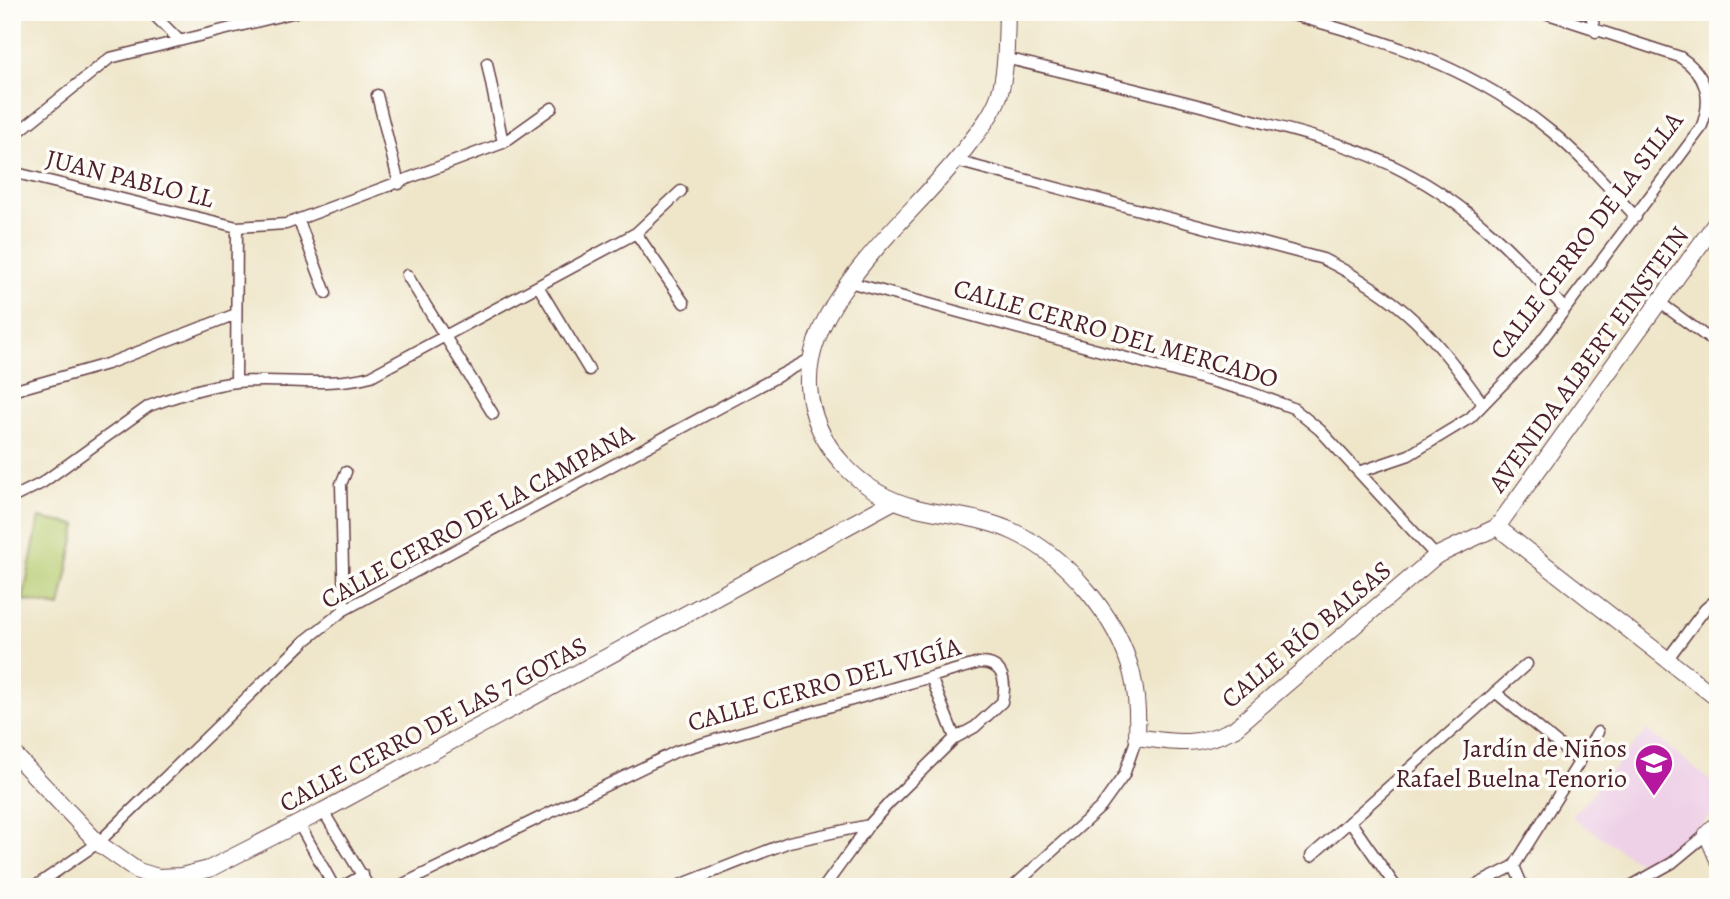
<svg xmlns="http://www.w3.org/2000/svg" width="1730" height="899" font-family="Alegreya,serif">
  <rect width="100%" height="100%" fill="#fdfcf7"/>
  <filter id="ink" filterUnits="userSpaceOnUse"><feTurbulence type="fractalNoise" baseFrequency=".0143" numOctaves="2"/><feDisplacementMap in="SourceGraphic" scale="14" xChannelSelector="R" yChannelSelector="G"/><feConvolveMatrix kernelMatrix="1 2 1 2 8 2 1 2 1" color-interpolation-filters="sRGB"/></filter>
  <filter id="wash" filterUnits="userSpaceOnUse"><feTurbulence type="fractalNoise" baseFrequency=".00686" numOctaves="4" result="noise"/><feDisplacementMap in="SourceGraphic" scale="28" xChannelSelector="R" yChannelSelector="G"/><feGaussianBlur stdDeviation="1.57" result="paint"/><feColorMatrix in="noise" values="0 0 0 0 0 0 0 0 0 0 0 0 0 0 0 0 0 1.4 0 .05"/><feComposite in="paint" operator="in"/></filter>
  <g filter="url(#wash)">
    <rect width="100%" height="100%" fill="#efe6ca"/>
    <!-- built -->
    <path fill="#eed0e7" d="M 1647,730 L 1718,787 L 1718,808 L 1677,849 L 1642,865 L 1572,817 Z"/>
    <!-- green -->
    <path fill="#b6cb6f" stroke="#80754d" stroke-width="2" d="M 39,518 L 77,525 L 60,607 L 23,600 Z"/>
  </g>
  <g filter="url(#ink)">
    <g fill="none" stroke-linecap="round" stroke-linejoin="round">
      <!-- street casing -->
      <g stroke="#633d43" stroke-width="13">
        <path id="street" d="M 151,12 L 179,40
          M 1282,12 C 1383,40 1471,65 1553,133 C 1583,158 1609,188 1636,217
          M 1590,12 L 1596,32
          M 1005,58 C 1088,78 1171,97 1253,120 C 1304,134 1356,146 1403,171 C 1468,204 1516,254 1564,308
          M 487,63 L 503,143
          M 377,95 L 399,184
          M 12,137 L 110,58 L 296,12
          M 956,161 L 1323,259 C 1403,299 1432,333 1483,404
          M 12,172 L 237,227 L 286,224 L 503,143 L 552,108
          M 299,221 L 326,293
          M 636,233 L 684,303
          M 407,275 L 493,414
          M 849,282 L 1247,391 L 1293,408 L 1320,430 L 1436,556
          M 538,286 L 589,370
          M 1659,302 L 1718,345
          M 236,382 L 237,227
          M 12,391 L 107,364 L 236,314
          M 1359,472 L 1409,455 L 1470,418 L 1530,356 L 1701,128 C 1713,98 1707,75 1680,57 L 1542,12
          M 12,498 L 42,483 L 149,406 C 176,396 209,385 237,382 C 282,378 328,388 371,376 L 636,233 L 681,191
          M 344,610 L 341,484 L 346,472
          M 1666,661 L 1705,609 L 1718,598
          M 931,677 L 955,738
          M 1495,692 L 1580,762
          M 323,811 L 369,887
          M 1350,821 L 1396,887
          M 299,824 L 334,887
          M 1311,856 L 1527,664
          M 1514,866 L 1523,887
          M 34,887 L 98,843 L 306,640 L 344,610 L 810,359
          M 342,887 L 363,875
          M 397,887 L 677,751 L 979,663 C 1004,662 1007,682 1002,702 L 975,727 L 955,738 L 890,802 L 869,825 L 824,887
          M 675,887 L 789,842 L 869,825
          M 1013,887 L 1101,807 L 1124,775 L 1137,737
          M 1472,887 L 1514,866 L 1598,732
          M 1629,887 L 1672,863 L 1707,834"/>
      </g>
      <!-- secondary casing -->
      <g stroke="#633d43" stroke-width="18">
        <path id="secondary" d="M 1007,12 C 1006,40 1007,70 999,96 C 992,116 977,133 965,149 C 915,215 805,298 809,386 C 813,446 860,494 917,508 C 949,516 983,517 1014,532 C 1066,556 1118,617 1132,674 C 1137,695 1138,715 1137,737 C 1176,743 1197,747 1234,729 L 1436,556 L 1497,527 L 1718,220
          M 1497,527 L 1718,699
          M 12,752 L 98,843 L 138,871 L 158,877 L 181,876 L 209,869 L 323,811 L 894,501
          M 1718,823 L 1707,834 L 1718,860"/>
      </g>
      <!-- street -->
      <use href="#street" stroke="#fff" stroke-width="10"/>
      <!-- secondary -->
      <use href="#secondary" stroke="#fff" stroke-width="16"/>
    </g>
  </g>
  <!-- icons -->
  <defs>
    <g id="school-pin" transform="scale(2.0125)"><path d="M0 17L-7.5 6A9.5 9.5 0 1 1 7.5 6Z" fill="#b5179e" stroke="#fdfcf7"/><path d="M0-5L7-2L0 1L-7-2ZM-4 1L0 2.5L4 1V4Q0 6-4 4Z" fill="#fff"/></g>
  </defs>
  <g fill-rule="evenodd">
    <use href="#school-pin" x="1654" y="763"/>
  </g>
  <g text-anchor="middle" stroke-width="7" stroke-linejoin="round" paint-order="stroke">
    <!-- street labels -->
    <g font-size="26" fill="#4a1f2b" stroke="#fdfcf7">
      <text transform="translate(130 178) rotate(14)" y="9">JUAN PABLO LL</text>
      <text transform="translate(1586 235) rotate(-53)" y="9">CALLE CERRO DE LA SILLA</text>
      <text transform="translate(1116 333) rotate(16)" y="9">CALLE CERRO DEL MERCADO</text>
      <text transform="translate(1588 359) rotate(-54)" y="9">AVENIDA ALBERT EINSTEIN</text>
      <text transform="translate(477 516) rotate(-29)" y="9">CALLE CERRO DE LA CAMPANA</text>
      <text transform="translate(1306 634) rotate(-40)" y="9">CALLE RÍO BALSAS</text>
      <text transform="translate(824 684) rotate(-16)" y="9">CALLE CERRO DEL VIGÍA</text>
      <text transform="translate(433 724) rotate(-28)" y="9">CALLE CERRO DE LAS 7 GOTAS</text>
    </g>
    <!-- poi labels -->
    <g font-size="26" fill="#4a1f2b" stroke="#fdfcf7" text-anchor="end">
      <text x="1627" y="757">Jardín de Niños<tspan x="1627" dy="30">Rafael Buelna Tenorio</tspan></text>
    </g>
  </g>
  <!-- margin -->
  <rect width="1730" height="899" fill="none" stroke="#fdfcf7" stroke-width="42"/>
</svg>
